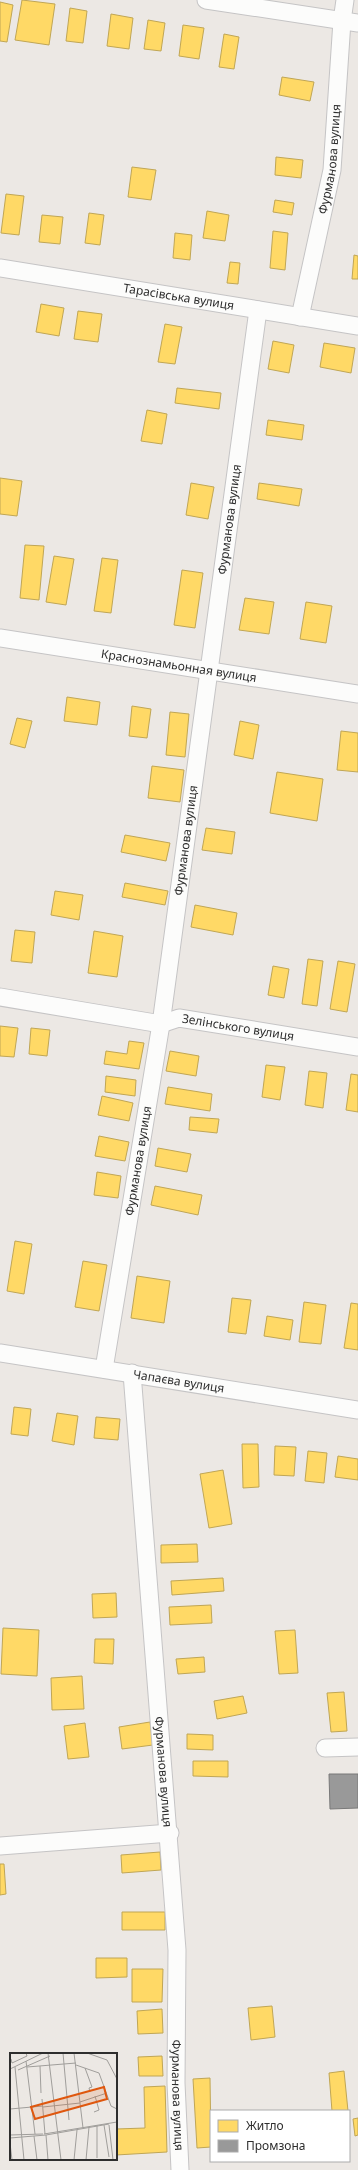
<svg xmlns="http://www.w3.org/2000/svg" width="358" height="2170" font-family="'Noto Sans',sans-serif">
  <rect width="100%" height="100%" fill="#ece8e4"/>
  <!-- homes -->
  <path fill="#ffd966" stroke="#c0a655" d="M 22,0 L 55,4 L 49,45 L 15,40 Z
    M 0,2 L 13,5 L 7,42 L 0,41 Z
    M 70,8 L 87,11 L 83,43 L 66,41 Z
    M 111,14 L 133,18 L 129,49 L 107,46 Z
    M 148,20 L 165,23 L 161,51 L 144,49 Z
    M 183,25 L 204,28 L 199,59 L 179,56 Z
    M 224,34 L 239,37 L 234,69 L 219,67 Z
    M 282,77 L 314,82 L 310,101 L 279,95 Z
    M 276,157 L 303,160 L 301,178 L 275,175 Z
    M 132,167 L 156,170 L 151,200 L 128,197 Z
    M 6,194 L 24,196 L 19,235 L 1,233 Z
    M 275,200 L 294,203 L 292,215 L 273,212 Z
    M 207,211 L 229,215 L 225,241 L 203,238 Z
    M 89,213 L 104,215 L 100,245 L 85,243 Z
    M 42,215 L 63,217 L 60,244 L 39,242 Z
    M 273,231 L 288,233 L 285,270 L 270,268 Z
    M 175,233 L 192,235 L 190,260 L 173,258 Z
    M 354,255 L 358,256 L 358,279 L 352,279 Z
    M 230,262 L 240,263 L 238,284 L 227,283 Z
    M 41,304 L 64,308 L 59,336 L 36,332 Z
    M 78,311 L 102,314 L 98,342 L 74,339 Z
    M 165,324 L 182,327 L 175,364 L 158,362 Z
    M 273,341 L 294,345 L 289,373 L 268,369 Z
    M 324,343 L 355,348 L 351,373 L 320,367 Z
    M 177,388 L 221,393 L 219,409 L 175,403 Z
    M 147,410 L 167,414 L 162,444 L 141,441 Z
    M 268,420 L 304,425 L 302,440 L 266,435 Z
    M 0,478 L 22,481 L 17,516 L 0,514 Z
    M 191,483 L 214,487 L 208,519 L 186,515 Z
    M 259,483 L 302,489 L 299,506 L 257,499 Z
    M 25,545 L 44,546 L 39,600 L 20,598 Z
    M 54,556 L 74,559 L 66,605 L 46,602 Z
    M 102,558 L 118,560 L 111,613 L 94,611 Z
    M 182,570 L 203,573 L 195,628 L 174,625 Z
    M 245,598 L 274,602 L 269,634 L 239,630 Z
    M 306,602 L 332,606 L 326,643 L 300,639 Z
    M 67,697 L 100,702 L 97,725 L 64,721 Z
    M 132,706 L 151,709 L 147,738 L 129,736 Z
    M 170,712 L 189,714 L 185,757 L 166,755 Z
    M 17,718 L 32,721 L 25,748 L 10,744 Z
    M 240,721 L 259,725 L 253,759 L 234,755 Z
    M 341,731 L 358,733 L 358,772 L 337,770 Z
    M 152,766 L 184,770 L 180,802 L 148,798 Z
    M 277,772 L 323,779 L 317,821 L 270,813 Z
    M 206,828 L 235,832 L 232,854 L 202,850 Z
    M 125,835 L 170,843 L 166,861 L 121,852 Z
    M 125,883 L 168,891 L 165,905 L 122,897 Z
    M 55,891 L 83,895 L 79,920 L 51,915 Z
    M 195,905 L 237,913 L 233,935 L 191,927 Z
    M 15,930 L 35,932 L 32,963 L 11,961 Z
    M 94,931 L 123,936 L 117,977 L 88,973 Z
    M 308,959 L 323,961 L 317,1006 L 302,1004 Z
    M 338,961 L 355,964 L 347,1012 L 330,1009 Z
    M 273,966 L 289,969 L 284,998 L 268,995 Z
    M 0,1026 L 18,1028 L 14,1057 L 0,1056 Z
    M 31,1028 L 50,1030 L 47,1056 L 29,1054 Z
    M 129,1041 L 144,1043 L 139,1069 L 104,1064 L 106,1051 L 127,1054 Z
    M 170,1051 L 199,1056 L 196,1076 L 166,1071 Z
    M 266,1065 L 285,1067 L 280,1100 L 262,1097 Z
    M 309,1071 L 327,1073 L 323,1108 L 305,1105 Z
    M 351,1074 L 358,1075 L 358,1112 L 346,1110 Z
    M 106,1076 L 136,1080 L 135,1096 L 105,1092 Z
    M 168,1087 L 212,1094 L 210,1111 L 165,1104 Z
    M 102,1096 L 133,1103 L 129,1121 L 98,1115 Z
    M 190,1117 L 219,1119 L 217,1133 L 189,1130 Z
    M 99,1136 L 129,1142 L 125,1161 L 95,1156 Z
    M 158,1148 L 191,1154 L 187,1172 L 155,1166 Z
    M 97,1172 L 121,1176 L 118,1198 L 94,1195 Z
    M 155,1186 L 202,1195 L 198,1215 L 151,1205 Z
    M 15,1241 L 32,1244 L 24,1294 L 7,1291 Z
    M 83,1261 L 107,1265 L 99,1311 L 75,1307 Z
    M 137,1276 L 170,1281 L 164,1323 L 131,1318 Z
    M 232,1298 L 251,1300 L 246,1334 L 228,1332 Z
    M 304,1302 L 326,1305 L 321,1344 L 299,1342 Z
    M 351,1303 L 358,1304 L 358,1350 L 344,1348 Z
    M 267,1316 L 293,1320 L 290,1340 L 264,1336 Z
    M 14,1407 L 31,1409 L 28,1436 L 11,1434 Z
    M 57,1413 L 78,1416 L 74,1445 L 52,1441 Z
    M 96,1417 L 120,1419 L 118,1440 L 94,1438 Z
    M 242,1444 L 258,1444 L 259,1487 L 243,1488 Z
    M 275,1446 L 296,1447 L 294,1476 L 274,1475 Z
    M 308,1451 L 327,1453 L 324,1483 L 305,1481 Z
    M 338,1456 L 358,1459 L 358,1480 L 335,1477 Z
    M 223,1470 L 232,1524 L 209,1528 L 200,1474 Z
    M 197,1544 L 198,1562 L 161,1563 L 161,1545 Z
    M 223,1578 L 224,1591 L 172,1595 L 171,1581 Z
    M 116,1593 L 117,1617 L 93,1618 L 92,1594 Z
    M 211,1605 L 212,1623 L 170,1625 L 169,1607 Z
    M 3,1628 L 39,1630 L 37,1676 L 1,1674 Z
    M 295,1630 L 298,1673 L 279,1674 L 275,1631 Z
    M 95,1639 L 114,1639 L 113,1664 L 94,1663 Z
    M 204,1657 L 205,1672 L 178,1674 L 176,1659 Z
    M 82,1676 L 84,1709 L 52,1710 L 51,1678 Z
    M 344,1692 L 347,1731 L 331,1732 L 327,1693 Z
    M 243,1696 L 247,1713 L 217,1719 L 214,1701 Z
    M 150,1722 L 153,1745 L 122,1749 L 119,1727 Z
    M 85,1723 L 89,1757 L 68,1759 L 64,1726 Z
    M 187,1734 L 213,1735 L 213,1750 L 187,1749 Z
    M 193,1761 L 228,1761 L 228,1777 L 193,1776 Z
    M 160,1852 L 161,1870 L 122,1873 L 121,1855 Z
    M 0,1864 L 4,1864 L 6,1894 L 0,1895 Z
    M 122,1912 L 165,1912 L 165,1930 L 122,1930 Z
    M 96,1958 L 127,1958 L 127,1977 L 96,1978 Z
    M 132,1969 L 163,1969 L 162,2002 L 132,2002 Z
    M 272,2006 L 275,2037 L 251,2040 L 248,2008 Z
    M 162,2009 L 163,2033 L 138,2034 L 137,2011 Z
    M 162,2056 L 163,2076 L 139,2076 L 138,2057 Z
    M 344,2071 L 348,2111 L 332,2111 L 329,2073 Z
    M 210,2078 L 211,2147 L 197,2148 L 193,2079 Z
    M 165,2086 L 167,2152 L 116,2155 L 116,2129 L 145,2128 L 144,2087 Z
    M 358,2118 L 358,2135 L 355,2136 L 353,2119 Z"/>
  <!-- industry -->
  <path fill="#999" stroke="#797979" d="M 329,1774 L 358,1774 L 358,1808 L 330,1809 Z"/>
  <g fill="none" stroke-linecap="round" stroke-linejoin="round">
    <!-- street casing -->
    <g stroke="#c5c4c5" stroke-width="19">
      <g id="street">
        <path d="M 206,0 L 358,23"/>
        <path id="s1" d="M 0,268 L 358,326"/>
        <path id="s2" d="M 300,317 L 332,170 L 342,21 L 345,0"/>
        <path id="s3" d="M 0,638 L 358,694"/>
        <path id="s4" d="M 0,997 L 161,1024 L 179,1018 L 358,1047"/>
        <path id="s5" d="M 0,1353 L 358,1410"/>
        <path id="s6" d="M 104,1369 L 161,1024 L 258,310"/>
        <path id="s7" d="M 132,1373 L 177,1950 L 176,2083 L 180,2170"/>
        <path d="M 325,1748 L 358,1747"/>
        <path d="M 0,1846 L 170,1833"/>
      </g>
    </g>
    <!-- street -->
    <use href="#street" stroke="#fcfcfb" stroke-width="17"/>
  </g>
  <g text-anchor="middle" stroke-width="4" stroke-linejoin="round" paint-order="stroke">
    <!-- street labels -->
    <g font-size="12" fill="#2e2e2e" stroke="#fff">
      <text dy="4" stroke="none"><textPath href="#s2" startOffset="161">Фурманова вулиця</textPath></text>
      <text dy="4" stroke="none"><textPath href="#s1" startOffset="181">Тарасівська вулиця</textPath></text>
      <text dy="4" stroke="none"><textPath href="#s6" startOffset="859">Фурманова вулиця</textPath></text>
      <text dy="4" stroke="none"><textPath href="#s3" startOffset="181">Краснознамьонная вулиця</textPath></text>
      <text dy="4" stroke="none"><textPath href="#s6" startOffset="535">Фурманова вулиця</textPath></text>
      <text dy="4" stroke="none"><textPath href="#s4" startOffset="242">Зелінського вулиця</textPath></text>
      <text dy="4" stroke="none"><textPath href="#s6" startOffset="211">Фурманова вулиця</textPath></text>
      <text dy="4" stroke="none"><textPath href="#s5" startOffset="181">Чапаєва вулиця</textPath></text>
      <text dy="4" stroke="none"><textPath href="#s7" startOffset="400">Фурманова вулиця</textPath></text>
      <text dy="4" stroke="none"><textPath href="#s7" startOffset="724">Фурманова вулиця</textPath></text>
    </g>
  </g>
  <!-- overview -->
  <g transform="translate(10 2053)">
    <rect width="107" height="107" fill="#ece8e4"/>
    <path fill="none" stroke="#a09e9b" stroke-width="1" d="M 38,0 L 51,107M 53,0 L 59,67M 64,0 L 73,75M 77,0 L 97,7 L 107,26M 1,6 L 2,10 L 17,3 L 16,0M 16,8 L 25,81M 66,12 L 89,20 L 101,53 L 107,56M 30,13 L 31,40M 5,14 L 14,107M 17,14 L 66,10M 75,15 L 82,34 L 79,35 L 80,39M 0,16 L 33,0M 8,17 L 40,3M 32,46 L 35,81M 70,49 L 97,40M 33,54 L 70,50M 0,56 L 33,53M 84,59 L 89,57 L 85,43M 87,72 L 87,105M 94,72 L 99,104M 99,72 L 103,107M 34,81 L 107,69M 0,82 L 33,81M 36,82 L 38,107M 24,83 L 27,107M 0,85 L 36,82 L 99,71M 0,90 L 2,107M 66,107 L 64,107 L 67,77M 76,107 L 79,74"/>
    <path fill="#df570e" fill-opacity="0.15" stroke="#df570e" stroke-width="2" d="M 94,34 L 97,46 L 25,66 L 21,54 Z"/>
    <rect width="107" height="107" fill="none" stroke="#2e2e2e" stroke-width="2"/>
  </g>
  <!-- legend -->
  <rect x="210" y="2110" width="140" height="52" fill="#ffffff" stroke="#ababab"/>
  <rect x="218" y="2120" width="20" height="12" fill="#ffd966" stroke="#ababab"/>
  <text x="246" y="2130" font-size="12" fill="#2e2e2e">Житло</text>
  <rect x="218" y="2140" width="20" height="12" fill="#999999" stroke="#ababab"/>
  <text x="246" y="2150" font-size="12" fill="#2e2e2e">Промзона</text>
</svg>
